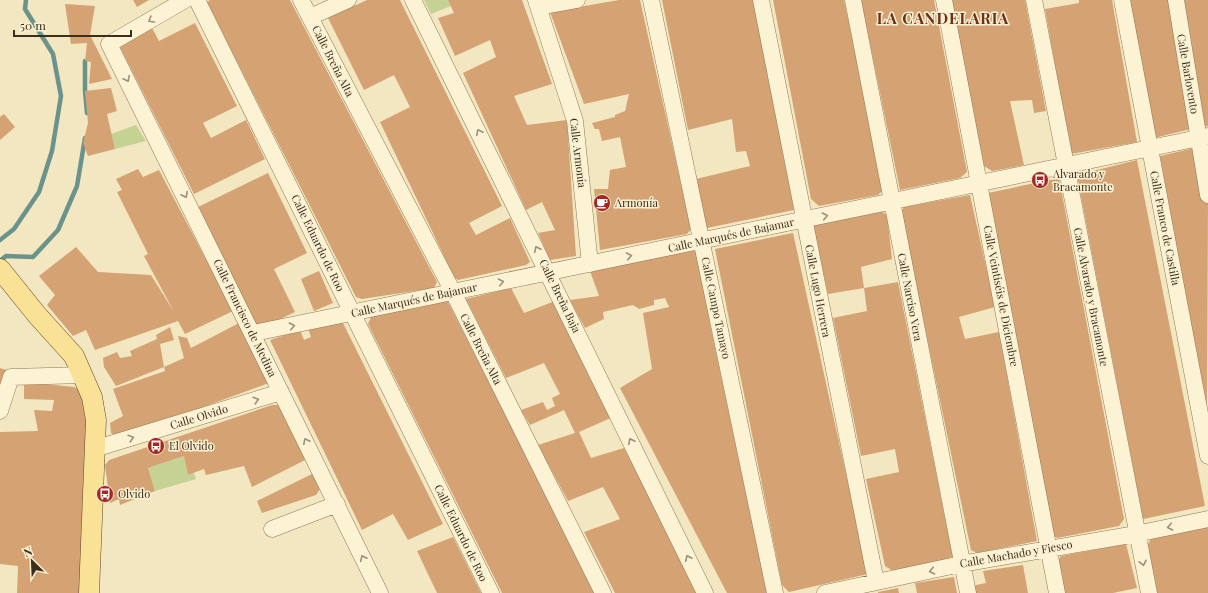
<svg xmlns="http://www.w3.org/2000/svg" width="1208" height="593" font-family="'Playfair Display',serif">
  <rect width="100%" height="100%" fill="#f2e7c1"/>
  <!-- green -->
  <path fill="#c6d194" d="M 424,0 L 448,0 L 451,6 L 431,14 Z
    M 136,125 L 146,141 L 115,149 L 111,134 Z
    M 184,456 L 188,475 L 194,473 L 196,479 L 155,491 L 148,468 Z"/>
  <g fill="none" stroke-linecap="round" stroke-linejoin="round">
    <!-- stream -->
    <path stroke="#6a938c" stroke-width="4.5" d="M 85,61 L 85,91 L 87,113
      M 0,240 L 14,229 L 39,192 L 52,151 L 61,96 L 53,54 L 25,9 L 26,0
      M 0,261 L 6,256 L 33,257 L 58,230 L 77,186 L 85,138"/>
  </g>
  <!-- building -->
  <path fill="#d4a273" d="M 133,0 L 149,0 L 137,7 Z
    M 210,0 L 290,0 L 437,282 L 434,288 L 362,299 L 356,297 L 207,2 Z
    M 367,0 L 400,0 L 502,206 L 469,223 L 476,235 L 510,218 L 530,262 L 526,265 L 458,280 L 454,277 L 380,122 L 410,107 L 394,75 L 364,90 L 328,18 Z
    M 448,0 L 522,0 L 552,84 L 514,96 L 527,125 L 567,120 L 576,256 L 550,260 L 538,233 L 555,230 L 542,202 L 526,210 L 463,73 L 496,57 L 490,40 L 455,56 L 438,18 L 454,13 Z
    M 619,0 L 640,0 L 691,229 L 687,234 L 600,250 L 594,189 L 608,189 L 610,170 L 626,167 L 620,137 L 602,141 L 599,129 L 595,129 L 592,123 L 615,117 L 615,115 L 625,111 L 629,94 L 584,104 L 550,12 Z
    M 662,0 L 753,0 L 794,210 L 707,228 L 696,179 L 750,166 L 746,151 L 736,152 L 732,119 L 688,130 Z
    M 773,0 L 844,0 L 885,188 L 878,195 L 819,206 L 811,199 Z
    M 861,0 L 934,0 L 967,172 L 960,178 L 900,190 Z
    M 951,0 L 1025,0 L 1046,111 L 1034,113 L 1032,100 L 1010,101 L 1024,165 L 992,171 L 984,166 Z
    M 1079,0 L 1112,0 L 1137,142 L 1071,154 L 1045,9 L 1079,3 Z
    M 1127,0 L 1173,0 L 1195,128 L 1154,138 Z
    M 1179,0 L 1208,0 L 1208,126 L 1201,128 Z
    M 65,4 L 95,6 L 90,35 L 112,79 L 89,84 L 91,62 L 85,61 L 87,43 L 71,44 Z
    M 195,23 L 237,106 L 203,123 L 211,138 L 246,120 L 265,159 L 194,194 L 119,45 L 152,28 L 159,41 Z
    M 111,88 L 117,111 L 107,114 L 115,149 L 88,156 L 83,143 L 88,123 L 85,91 Z
    M 4,114 L 15,127 L 0,140 L 0,117 Z
    M 1198,147 L 1208,200 L 1207,412 L 1160,156 Z
    M 1137,160 L 1205,506 L 1143,519 L 1077,175 Z
    M 138,169 L 143,177 L 159,170 L 233,311 L 185,334 L 178,321 L 95,350 L 86,330 L 73,336 L 47,305 L 55,295 L 39,276 L 76,247 L 98,272 L 151,275 L 174,312 L 144,256 L 148,254 L 117,192 L 122,190 L 116,179 Z
    M 268,173 L 307,253 L 274,269 L 295,312 L 255,331 L 196,208 Z
    M 1059,178 L 1124,519 L 1119,526 L 1057,538 L 1052,535 L 988,193 Z
    M 970,195 L 995,307 L 959,317 L 965,339 L 999,332 L 1037,541 L 977,553 L 971,550 L 901,212 L 904,207 Z
    M 881,211 L 887,215 L 892,259 L 861,267 L 864,288 L 828,294 L 813,224 Z
    M 793,233 L 868,574 L 789,592 L 782,585 L 715,249 Z
    M 694,250 L 699,255 L 710,324 L 767,593 L 727,593 L 620,388 L 652,369 L 643,313 L 669,307 L 665,298 L 654,300 L 654,305 L 639,309 L 633,305 L 603,312 L 604,319 L 585,328 L 570,300 L 599,296 L 590,271 Z
    M 319,271 L 333,303 L 314,311 L 301,279 Z
    M 898,282 L 953,558 L 893,571 L 885,566 L 866,479 L 899,472 L 895,449 L 861,456 L 833,318 L 867,311 L 864,288 Z
    M 511,288 L 524,313 L 555,301 L 613,417 L 579,432 L 591,458 L 624,448 L 699,593 L 615,593 L 584,532 L 620,519 L 603,487 L 568,501 L 538,445 L 575,433 L 564,410 L 530,425 L 521,410 L 543,402 L 547,410 L 555,406 L 552,398 L 560,394 L 544,363 L 506,378 L 466,299 Z
    M 447,300 L 596,593 L 502,593 L 368,324 L 372,314 Z
    M 342,321 L 443,524 L 408,540 L 393,514 L 362,530 L 270,340 L 300,330 L 304,340 L 311,337 L 308,328 Z
    M 241,322 L 269,383 L 118,438 L 111,433 L 110,423 L 123,416 L 113,389 L 165,371 L 164,367 L 184,358 L 178,336 L 187,338 L 191,348 Z
    M 170,327 L 174,340 L 160,344 L 164,367 L 116,386 L 104,367 L 103,358 L 117,352 L 120,358 L 132,356 L 130,351 L 157,339 L 156,335 Z
    M 0,368 L 6,370 L 0,389 Z
    M 24,382 L 74,387 L 83,392 L 87,429 L 81,593 L 17,593 L 18,566 L 0,564 L 0,432 L 38,431 L 34,410 L 52,411 L 54,400 L 24,399 Z
    M 272,405 L 281,405 L 305,460 L 252,487 L 244,466 L 206,475 L 204,469 L 188,475 L 184,456 L 148,468 L 155,491 L 120,505 L 119,499 L 110,503 L 105,465 L 109,460 Z
    M 312,474 L 320,489 L 316,495 L 262,513 L 257,501 Z
    M 1208,524 L 1208,593 L 1154,593 L 1147,546 L 1152,537 Z
    M 453,537 L 481,593 L 437,593 L 417,551 Z
    M 1126,544 L 1137,588 L 1113,593 L 1065,593 L 1058,560 L 1061,556 Z
    M 1023,565 L 1028,593 L 973,593 L 971,586 L 986,583 L 983,571 Z
    M 954,577 L 957,593 L 917,593 L 915,583 Z
    M 898,588 L 899,593 L 878,593 L 878,592 Z"/>
  <g fill="none" stroke-linecap="round" stroke-linejoin="round">
    <!-- minor casing -->
    <g stroke="#8e7857" stroke-width="17">
      <path id="minor" d="M 185,0 L 109,44 L 380,593
        M 197,0 L 491,593
        M 301,0 L 453,292 L 603,593
        M 413,0 L 705,593
        M 536,0 L 575,121 L 590,264
        M 651,0 L 775,593
        M 761,0 L 876,582
        M 853,0 L 968,593
        M 944,0 L 1057,593
        M 1034,0 L 1149,593
        M 1122,0 L 1208,456
        M 1176,0 L 1208,195
        M 539,7 L 577,0
        M 310,17 L 348,0
        M 254,333 L 1208,136
        M 0,411 L 11,377 L 84,375
        M 94,449 L 281,392
        M 272,529 L 337,504
        M 825,593 L 961,564 L 1136,534 L 1208,519"/>
    </g>
    <!-- major casing -->
    <g stroke="#5b452b" stroke-width="21">
      <path id="major" d="M 0,269 L 37,315 L 74,356 L 92,397 L 96,420 L 89,593"/>
    </g>
    <!-- minor -->
    <use href="#minor" stroke="#fcf3d5" stroke-width="16"/>
    <!-- major -->
    <use href="#major" stroke="#f9e195" stroke-width="20"/>
  </g>
  <!-- one-way arrows -->
  <defs><path id="oneway-chevron" d="M-2-3.5L2.5 0L-2 3.5" fill="none" stroke-width="1.6" stroke-linecap="round" stroke-linejoin="round"/></defs>
  <g stroke="#9c9078">
    <use href="#oneway-chevron" transform="translate(151 20) rotate(150)"/>
    <use href="#oneway-chevron" transform="translate(127 79) rotate(63)"/>
    <use href="#oneway-chevron" transform="translate(479 132) rotate(-116)"/>
    <use href="#oneway-chevron" transform="translate(185 195) rotate(63)"/>
    <use href="#oneway-chevron" transform="translate(825 216) rotate(-12)"/>
    <use href="#oneway-chevron" transform="translate(537 249) rotate(-116)"/>
    <use href="#oneway-chevron" transform="translate(629 256) rotate(-11)"/>
    <use href="#oneway-chevron" transform="translate(501 282) rotate(-12)"/>
    <use href="#oneway-chevron" transform="translate(292 326) rotate(-12)"/>
    <use href="#oneway-chevron" transform="translate(256 400) rotate(-17)"/>
    <use href="#oneway-chevron" transform="translate(131 438) rotate(-17)"/>
    <use href="#oneway-chevron" transform="translate(306 441) rotate(-116)"/>
    <use href="#oneway-chevron" transform="translate(631 441) rotate(-116)"/>
    <use href="#oneway-chevron" transform="translate(1170 527) rotate(169)"/>
    <use href="#oneway-chevron" transform="translate(363 558) rotate(-116)"/>
    <use href="#oneway-chevron" transform="translate(688 558) rotate(-116)"/>
    <use href="#oneway-chevron" transform="translate(1143 563) rotate(78)"/>
    <use href="#oneway-chevron" transform="translate(932 571) rotate(168)"/>
  </g>
  <!-- icons -->
  <defs>
    <g id="bus-disc" transform="scale(0.9)"><circle r="9.5" fill="#a22921" stroke="#f9f0d1"/><path d="M-5-6H5V4H4V6H2V4H-2V6H-4V4H-5ZM-3.5-4V0h7V-4ZM-3.5 1.2v1.5H-2V1.2ZM2 1.2v1.5H3.5V1.2Z" fill="#fff"/></g>
    <g id="cafe-disc" transform="scale(0.9)"><circle r="9.5" fill="#a22921" stroke="#f9f0d1"/><path d="M-5.5-4.5H6V0H3Q3 3.5 0 3.5H-2.5Q-5.5 3.5-5.5 0ZM3-3.2v2h1.7v-2ZM-6 4.5H4V6H-6Z" fill="#fff"/></g>
  </defs>
  <g fill-rule="evenodd">
    <use href="#bus-disc" x="1040" y="180"/>
    <use href="#cafe-disc" x="602" y="203"/>
    <use href="#bus-disc" x="156" y="446"/>
    <use href="#bus-disc" x="105" y="494"/>
  </g>
  <g text-anchor="middle" stroke-width="3" stroke-linejoin="round" paint-order="stroke">
    <!-- street labels -->
    <g font-size="11" fill="#3c2e1c" stroke="#f9f0d1">
      <text transform="translate(333 61) rotate(63)" y="4">Calle Breña Alta</text>
      <text transform="translate(1188 74) rotate(80)" y="4">Calle Barlovento</text>
      <text transform="translate(578 153) rotate(83)" y="4">Calle Armonía</text>
      <text transform="translate(1165 228) rotate(79)" y="4">Calle Franco de Castilla</text>
      <text transform="translate(731 235) rotate(-12)" y="4">Calle Marqués de Bajamar</text>
      <text transform="translate(318 243) rotate(64)" y="4">Calle Eduardo de Roo</text>
      <text transform="translate(818 291) rotate(79)" y="4">Calle Lugo Herrera</text>
      <text transform="translate(560 296) rotate(64)" y="4">Calle Breña Baja</text>
      <text transform="translate(1001 296) rotate(79)" y="4">Calle Veintiséis de Diciembre</text>
      <text transform="translate(910 297) rotate(79)" y="4">Calle Narciso Vera</text>
      <text transform="translate(1091 297) rotate(79)" y="4">Calle Alvarado y Bracamonte</text>
      <text transform="translate(414 300) rotate(-12)" y="4">Calle Marqués de Bajamar</text>
      <text transform="translate(716 308) rotate(78)" y="4">Calle Campo Tamayo</text>
      <text transform="translate(245 318) rotate(64)" y="4">Calle Francisco de Medina</text>
      <text transform="translate(481 349) rotate(63)" y="4">Calle Breña Alta</text>
      <text transform="translate(199 417) rotate(-17)" y="4">Calle Olvido</text>
      <text transform="translate(461 533) rotate(64)" y="4">Calle Eduardo de Roo</text>
      <text transform="translate(1016 554) rotate(-10)" y="4">Calle Machado y Fiesco</text>
    </g>
    <!-- poi labels -->
    <g font-size="11" fill="#3c2e1c" stroke="#f9f0d1" text-anchor="start">
      <text x="1053" y="178">Alvarado y<tspan x="1053" dy="13">Bracamonte</tspan></text>
      <text x="615" y="207">Armonía</text>
      <text x="169" y="450">El Olvido</text>
      <text x="118" y="498">Olvido</text>
    </g>
    <!-- district labels -->
    <g font-size="15" font-weight="bold" letter-spacing="1" fill="#6d2f18" stroke="#f9f0d1">
      <text x="943" y="24">LA CANDELARIA</text>
    </g>
  </g>
  <!-- north arrow -->
  <g transform="translate(32 561) rotate(336)" stroke="#f9f0d1" stroke-width="3" paint-order="stroke">
  <path d="M0-3L7 15L0 10L-7 15Z" fill="#3c2e1c"/>
  <text y="-6" font-size="11" font-weight="bold" text-anchor="middle" fill="#3c2e1c">N</text>
  </g>
  <!-- scale -->
  <path d="M14 30v6h117v-6" fill="none" stroke="#3c2e1c" stroke-width="2"/>
  <text x="20" y="30" font-size="12" fill="#3c2e1c" stroke="#f9f0d1" stroke-width="3" paint-order="stroke">50 m</text>
</svg>
